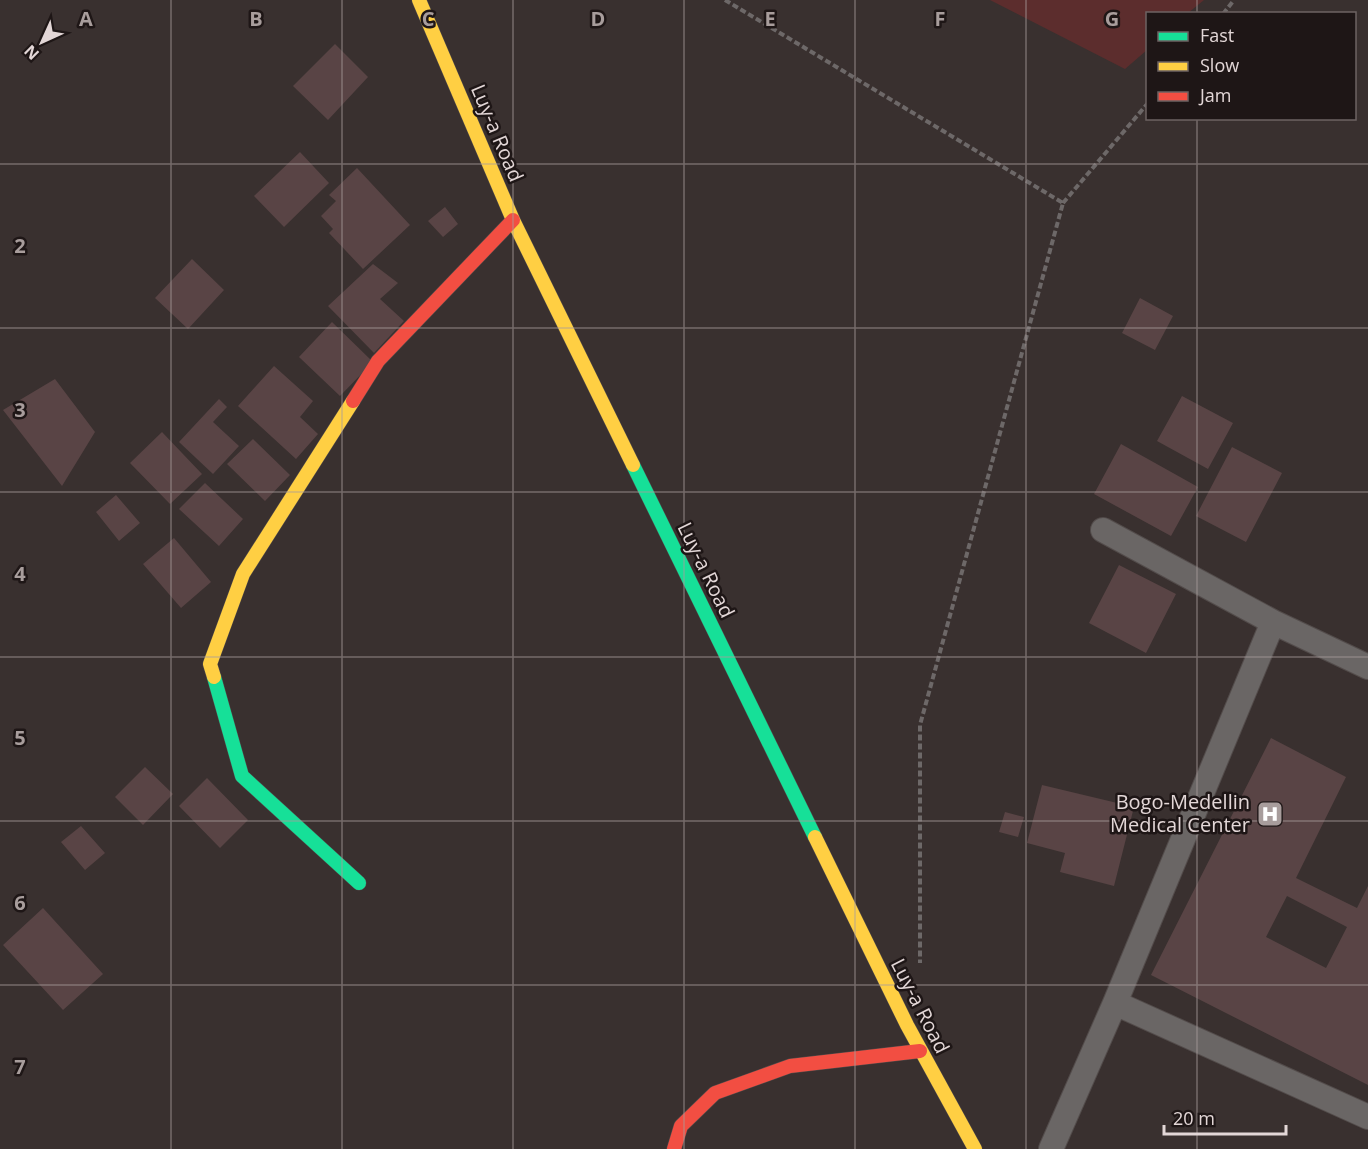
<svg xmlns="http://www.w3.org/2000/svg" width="1368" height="1149" font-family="'Open Sans',sans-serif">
  <rect width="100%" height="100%" fill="#39302f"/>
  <!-- green -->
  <path fill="#5c2d2d" d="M 990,0 L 1204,0 L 1188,13 L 1148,14 L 1147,50 L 1125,69 Z"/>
  <!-- building -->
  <path fill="#594445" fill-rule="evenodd" d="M 335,44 L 368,77 L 328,120 L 293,86 Z
    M 300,152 L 329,183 L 284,227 L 254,196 Z
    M 357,168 L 410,225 L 363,269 L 329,233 L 333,229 L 321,216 L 336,201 L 329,195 Z
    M 445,207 L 458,224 L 443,237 L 428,221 Z
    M 192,259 L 224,290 L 188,329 L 155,298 Z
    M 373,264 L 398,283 L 380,299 L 404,321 L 374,353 L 328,306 Z
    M 1140,298 L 1173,316 L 1155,350 L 1122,333 Z
    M 332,322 L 373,362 L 340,396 L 299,357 Z
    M 274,366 L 313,401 L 300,417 L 318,434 L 296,459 L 238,406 Z
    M 55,379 L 95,432 L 62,486 L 3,410 Z
    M 1182,396 L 1233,423 L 1208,469 L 1157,441 Z
    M 219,399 L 227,407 L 213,422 L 239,446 L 213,474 L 179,442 Z
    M 162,432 L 202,474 L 170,504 L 130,463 Z
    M 253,439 L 290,475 L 265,501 L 227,464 Z
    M 1121,444 L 1198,487 L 1171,536 L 1094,494 Z
    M 1232,447 L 1282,473 L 1246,542 L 1196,516 Z
    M 205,483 L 243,519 L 219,546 L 179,509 Z
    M 116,495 L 140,523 L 119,541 L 96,512 Z
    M 174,538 L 211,582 L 181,608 L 143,564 Z
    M 1119,565 L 1176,594 L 1146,653 L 1089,623 Z
    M 1271,738 L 1346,777 L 1296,878 L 1357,908 L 1368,886 L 1368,1085 L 1151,975 ZM 1287,896 L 1347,927 L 1326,968 L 1266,937 Z
    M 145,767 L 173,794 L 143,825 L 115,797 Z
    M 207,778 L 248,820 L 220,848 L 179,806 Z
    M 1042,785 L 1134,807 L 1114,886 L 1060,872 L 1065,853 L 1027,843 Z
    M 1005,812 L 1024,817 L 1018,837 L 999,832 Z
    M 81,826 L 105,853 L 85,870 L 61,842 Z
    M 43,908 L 103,974 L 63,1010 L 3,945 Z"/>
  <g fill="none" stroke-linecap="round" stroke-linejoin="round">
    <!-- lane casing -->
    <g stroke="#534c4b" stroke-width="26">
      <path id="lane" d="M 1103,530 L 1273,622 L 1368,667
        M 1115,1003 L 1368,1117
        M 1051,1149 L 1115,1003 L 1273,622"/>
    </g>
    <!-- fast casing -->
    <g stroke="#534c4b" stroke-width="15">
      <path id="fast" d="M 633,465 L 815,837
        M 214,677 L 242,776 L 359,883"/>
    </g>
    <!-- slow casing -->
    <g stroke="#534c4b" stroke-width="15">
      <path id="slow" d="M 419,0 L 513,220 L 633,465
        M 214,677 L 210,664 L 243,574 L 353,401
        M 815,837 L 907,1025 L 975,1149"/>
    </g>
    <!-- jam casing -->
    <g stroke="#534c4b" stroke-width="15">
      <path id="jam" d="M 353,401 L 378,361 L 513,220
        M 674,1149 L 681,1126 L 715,1093 L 790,1066 L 920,1051"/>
    </g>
    <!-- path -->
    <path stroke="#6d6868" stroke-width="4" stroke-dasharray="6 3" stroke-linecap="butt" d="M 725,0 L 1063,203 L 920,725 L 920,963
      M 1223,14 L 1234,0
      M 1063,203 L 1148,103"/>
    <!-- lane -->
    <use href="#lane" stroke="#6a6665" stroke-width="24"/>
    <!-- fast -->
    <use href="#fast" stroke="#16e098" stroke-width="14"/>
    <!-- slow -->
    <use href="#slow" stroke="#ffcf43" stroke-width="14"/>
    <!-- jam -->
    <use href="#jam" stroke="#f24e42" stroke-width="14"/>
  </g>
  <!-- grid -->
  <path fill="none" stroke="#a89d9c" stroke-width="1.5" stroke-opacity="0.55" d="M 171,0 L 171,1149M 342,0 L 342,1149M 513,0 L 513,1149M 684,0 L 684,1149M 855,0 L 855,1149M 1026,0 L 1026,1149M 1197,0 L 1197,14M 1197,118 L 1197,1149M 0,164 L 1368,164M 0,328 L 1368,328M 0,492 L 1368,492M 0,657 L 1368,657M 0,821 L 1368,821M 0,985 L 1368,985"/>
  <!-- icons -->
  <defs>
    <g id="hospital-square" transform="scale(1.35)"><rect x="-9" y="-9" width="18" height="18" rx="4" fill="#a89d9c" stroke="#1e1616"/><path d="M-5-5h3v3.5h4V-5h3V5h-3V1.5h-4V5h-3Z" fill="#fff"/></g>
  </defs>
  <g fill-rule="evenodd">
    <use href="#hospital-square" x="1270" y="814"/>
  </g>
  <g text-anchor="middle" stroke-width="5" stroke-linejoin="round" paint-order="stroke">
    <!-- street labels -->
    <g font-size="20" fill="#e3d7d7" stroke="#1e1616">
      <text transform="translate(497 133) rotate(67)" y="7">Luy-a Road</text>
      <text transform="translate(706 570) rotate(64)" y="7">Luy-a Road</text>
      <text transform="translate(920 1006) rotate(63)" y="7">Luy-a Road</text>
    </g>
    <!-- poi labels -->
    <g font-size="20" fill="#e3d7d7" stroke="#1e1616" text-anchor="end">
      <text x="1250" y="809">Bogo-Medellin<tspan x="1250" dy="23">Medical Center</tspan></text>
    </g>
  </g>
  <g font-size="20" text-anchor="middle" font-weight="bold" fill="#a89d9c" stroke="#1e1616" stroke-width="5" stroke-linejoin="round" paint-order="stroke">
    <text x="86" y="26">A</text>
    <text x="256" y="26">B</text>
    <text x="428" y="26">C</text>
    <text x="598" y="26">D</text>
    <text x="770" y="26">E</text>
    <text x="940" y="26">F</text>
    <text x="1112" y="26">G</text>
    <text x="20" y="253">2</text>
    <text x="20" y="417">3</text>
    <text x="20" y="581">4</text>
    <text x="20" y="745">5</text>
    <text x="20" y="910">6</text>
    <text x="20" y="1074">7</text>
  </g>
  <!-- legend -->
  <rect x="1146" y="12" width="210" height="108" fill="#1e1616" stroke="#6d6363" stroke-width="1.5"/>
  <rect x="1158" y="32" width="30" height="9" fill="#16e098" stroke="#6d6363" stroke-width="1.5"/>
  <text x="1200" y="42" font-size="18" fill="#e3d7d7">Fast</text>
  <rect x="1158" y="62" width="30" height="9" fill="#ffcf43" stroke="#6d6363" stroke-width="1.5"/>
  <text x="1200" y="72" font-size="18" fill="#e3d7d7">Slow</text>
  <rect x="1158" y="92" width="30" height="9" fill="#f24e42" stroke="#6d6363" stroke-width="1.5"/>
  <text x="1200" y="102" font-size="18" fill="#e3d7d7">Jam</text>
  <!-- north arrow -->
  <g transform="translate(42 42) rotate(225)" stroke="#1e1616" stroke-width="4.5" paint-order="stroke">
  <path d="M0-4.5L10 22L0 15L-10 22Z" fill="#e3d7d7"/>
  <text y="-9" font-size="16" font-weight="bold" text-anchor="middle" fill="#e3d7d7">N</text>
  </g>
  <!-- scale -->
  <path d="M1164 1125v9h122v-9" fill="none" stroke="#e3d7d7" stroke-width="3"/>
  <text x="1173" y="1125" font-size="18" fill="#e3d7d7" stroke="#1e1616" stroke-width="4.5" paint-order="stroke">20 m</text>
</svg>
